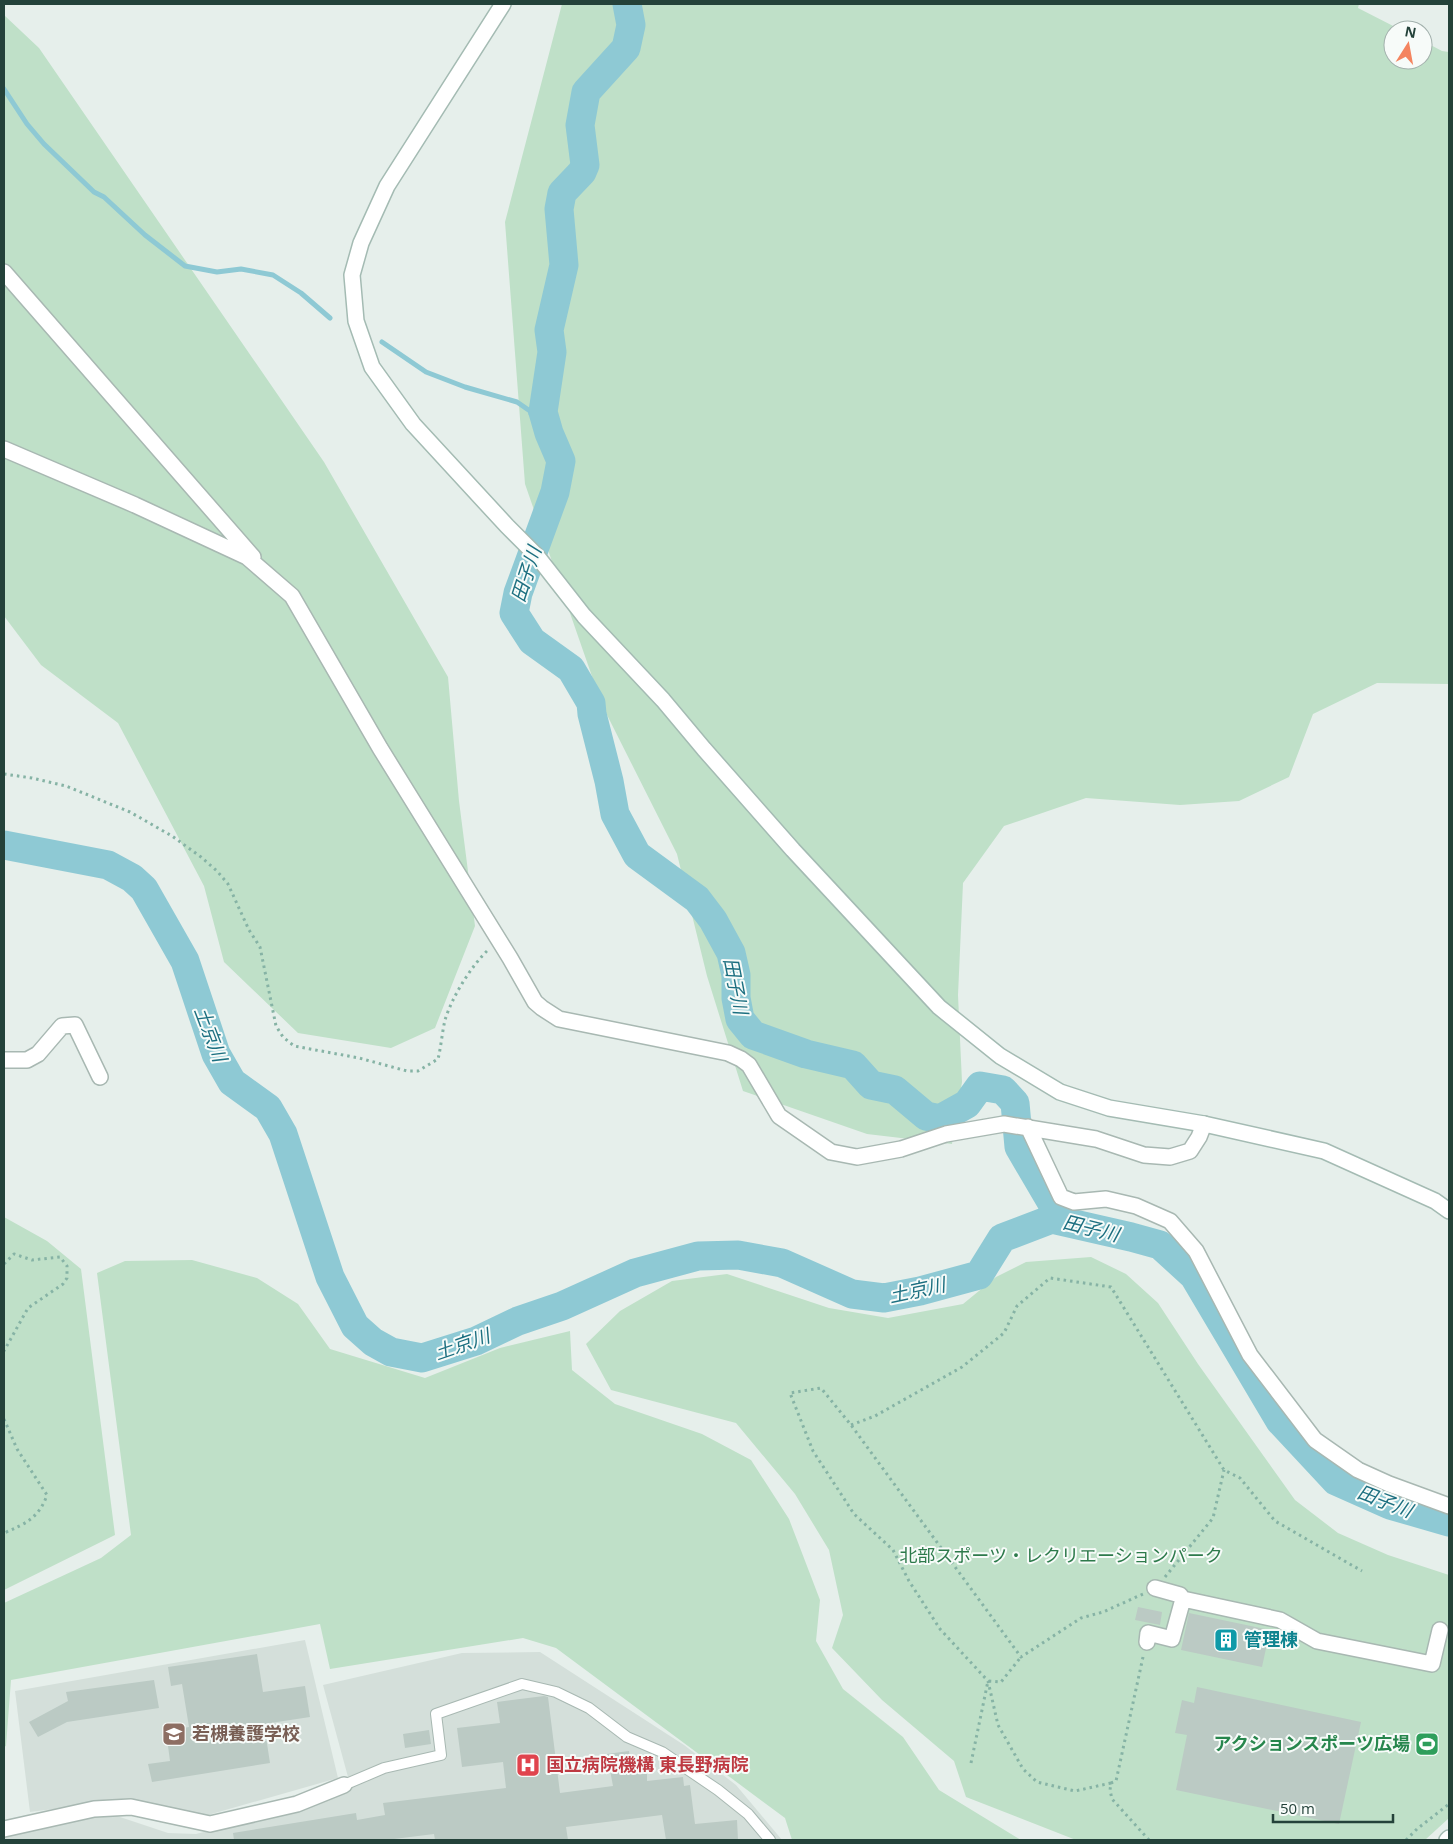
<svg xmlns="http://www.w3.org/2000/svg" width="1453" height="1844" font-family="'Open Sans','Noto Sans JP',sans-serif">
  <rect width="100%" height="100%" fill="#e6efeb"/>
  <!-- built -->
  <path fill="#d4dfda" d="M 305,1640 L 338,1778 L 208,1815 L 118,1801 L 30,1812 L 15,1691 Z
    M 540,1652 L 684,1745 L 736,1785 L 782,1840 L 4,1840 L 4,1836 L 108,1813 L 168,1833 L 196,1834 L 299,1808 L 351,1788 L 323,1685 L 462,1653 Z"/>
  <!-- green -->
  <path fill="#bfe0c8" d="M 562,4 L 1359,4 L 1358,8 L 1401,30 L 1393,30 L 1393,60 L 1423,60 L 1423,41 L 1442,51 L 1449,52 L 1449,684 L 1377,683 L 1313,714 L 1289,777 L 1239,801 L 1180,805 L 1086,798 L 1004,826 L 963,883 L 958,995 L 962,1082 L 952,1144 L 867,1134 L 743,1091 L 707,976 L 677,854 L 602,705 L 525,484 L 505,222 Z
    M 4,15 L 39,48 L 324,462 L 448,677 L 459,801 L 475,926 L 435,1028 L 391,1048 L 298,1033 L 224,962 L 204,886 L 118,723 L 41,665 L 4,616 Z
    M 4,1217 L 47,1241 L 81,1269 L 115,1535 L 4,1590 Z
    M 1091,1257 L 1126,1274 L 1158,1303 L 1198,1364 L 1295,1500 L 1338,1533 L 1388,1555 L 1449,1575 L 1449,1818 L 1425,1840 L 1076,1840 L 966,1797 L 954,1761 L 882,1700 L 832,1648 L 843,1615 L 829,1550 L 795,1494 L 736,1423 L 611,1390 L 586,1344 L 620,1311 L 672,1281 L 727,1274 L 829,1308 L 888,1318 L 963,1304 L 996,1277 L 1026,1262 Z
    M 192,1260 L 257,1278 L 298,1304 L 330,1349 L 425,1378 L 500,1348 L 570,1331 L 572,1370 L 615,1404 L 702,1434 L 751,1460 L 789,1519 L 820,1600 L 816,1641 L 843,1689 L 903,1737 L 939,1790 L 1021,1840 L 792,1840 L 785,1818 L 556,1648 L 523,1638 L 330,1669 L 320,1624 L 11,1680 L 6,1746 L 4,1747 L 4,1603 L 101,1558 L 131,1535 L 97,1273 L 125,1261 Z"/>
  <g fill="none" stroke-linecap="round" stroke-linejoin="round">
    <!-- stream -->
    <path stroke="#8ec9d4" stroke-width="5" d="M 4,89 L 27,124 L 44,144 L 94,192 L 104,197 L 145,235 L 185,266 L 217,272 L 241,269 L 273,275 L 301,293 L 330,318
      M 382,342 L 426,372 L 465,387 L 517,402 L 530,411 L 531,414 L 545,420"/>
    <!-- river -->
    <path stroke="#8ec9d4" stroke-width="29" d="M 627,4 L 631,25 L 626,48 L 586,92 L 580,125 L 585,165 L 582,172 L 562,193 L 559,209 L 564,265 L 549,330 L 552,352 L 543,412 L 549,433 L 561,461 L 555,492 L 518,593 L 514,613 L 532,641 L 571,669 L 591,703 L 592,714 L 609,781 L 615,814 L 637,855 L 697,899 L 713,920 L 731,953 L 736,975 L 736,998 L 740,1019 L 753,1035 L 806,1054 L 853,1065 L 871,1085 L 895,1090 L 926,1116 L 940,1119 L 967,1104 L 980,1086 L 1003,1090 L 1015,1103 L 1019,1147 L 1053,1205 L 1052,1219
      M 4,845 L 108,865 L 132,878 L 144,889 L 185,961 L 216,1054 L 232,1082 L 268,1108 L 283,1134 L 330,1277 L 355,1326 L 373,1342 L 391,1352 L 422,1358 L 476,1341 L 518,1321 L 562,1306 L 635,1273 L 698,1256 L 738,1255 L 782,1263 L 852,1294 L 884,1298 L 920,1291 L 979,1275 L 1002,1238 L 1052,1219
      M 1052,1219 L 1131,1237 L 1160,1245 L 1194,1276 L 1280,1421 L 1336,1481 L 1390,1505 L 1449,1522"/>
  </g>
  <!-- building -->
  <path fill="#bbcac4" d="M 1138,1607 L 1162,1612 L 1160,1625 L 1135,1620 Z
    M 1189,1613 L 1270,1630 L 1262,1667 L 1181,1650 Z
    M 257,1654 L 263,1692 L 305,1686 L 310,1717 L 264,1724 L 270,1763 L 152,1782 L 148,1764 L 170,1761 L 166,1731 L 189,1727 L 182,1684 L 171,1686 L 168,1667 Z
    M 154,1680 L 159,1708 L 67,1722 L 38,1737 L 29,1722 L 68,1701 L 66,1692 Z
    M 1197,1687 L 1361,1722 L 1339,1824 L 1176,1790 L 1187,1735 L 1175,1733 L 1182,1700 L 1194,1703 Z
    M 544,1696 L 548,1697 L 560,1793 L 613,1786 L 607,1754 L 629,1751 L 631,1769 L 647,1766 L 647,1781 L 683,1777 L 684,1786 L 690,1785 L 695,1824 L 737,1820 L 738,1840 L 666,1840 L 662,1815 L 566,1827 L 568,1840 L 435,1840 L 434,1834 L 386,1840 L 234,1840 L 233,1833 L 356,1813 L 357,1820 L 385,1815 L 383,1803 L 506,1788 L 503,1762 L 462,1767 L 457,1728 L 500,1723 L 497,1702 Z
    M 429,1730 L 431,1744 L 405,1748 L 403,1734 Z"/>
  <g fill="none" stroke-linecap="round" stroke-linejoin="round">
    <!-- lane casing -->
    <g stroke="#a8b8b2" stroke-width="12">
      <path id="lane" d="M 344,1785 L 384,1768 L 441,1755 L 436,1714 L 522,1684 L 556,1692 L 589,1708 L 627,1737 L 662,1752 L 718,1790 L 748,1814 L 770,1840"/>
    </g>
    <!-- street casing -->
    <g stroke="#a8b8b2" stroke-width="18">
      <path id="street" d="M 4,272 L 253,557
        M 4,449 L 135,505 L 247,557 L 292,596 L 380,748 L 510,958 L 535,1002 L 542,1008 L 559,1019 L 728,1053 L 741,1059 L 749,1065 L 779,1116 L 831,1152 L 857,1157 L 901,1149 L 946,1134 L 1004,1124 L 1096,1139 L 1144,1155 L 1170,1157 L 1190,1151 L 1199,1137 L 1204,1124
        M 4,1060 L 27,1060 L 38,1054 L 62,1026 L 75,1025 L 100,1077
        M 1028,1127 L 1061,1197 L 1074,1202 L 1106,1199 L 1136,1206 L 1170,1221 L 1196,1251 L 1250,1355 L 1315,1440 L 1358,1470 L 1389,1484 L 1449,1506
        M 1155,1588 L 1180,1595 L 1183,1599
        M 1147,1642 L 1148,1633 L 1172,1639 L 1183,1599 L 1280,1620 L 1317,1641 L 1432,1664 L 1440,1630
        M 4,1829 L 94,1809 L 131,1807 L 210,1824 L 297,1804 L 344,1785"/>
    </g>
    <!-- secondary casing -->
    <g stroke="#a4bbb3" stroke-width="18">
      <path id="secondary" d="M 503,4 L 387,186 L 361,243 L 352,275 L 356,321 L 372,367 L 413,424 L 507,526 L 537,556 L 584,616 L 663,700 L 704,749 L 793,850 L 939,1007 L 1000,1056 L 1060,1092 L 1109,1108 L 1204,1124 L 1324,1151 L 1435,1201 L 1449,1211
        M 1447,1840 L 1449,1838"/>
    </g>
    <!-- path -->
    <path stroke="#86b3a5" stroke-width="3" stroke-dasharray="2.5 4" stroke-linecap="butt" d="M 4,774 L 32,778 L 66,786 L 130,812 L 172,836 L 201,857 L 217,871 L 228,884 L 249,930 L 260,947 L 276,1026 L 283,1037 L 294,1046 L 359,1058 L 407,1071 L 418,1071 L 438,1059 C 441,1047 442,1033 445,1020 C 452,997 471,966 489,949
      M 4,1264 L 14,1254 L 32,1260 L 60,1257 L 67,1266 L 67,1278 L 63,1284 L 28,1308 L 4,1351
      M 4,1419 L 17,1449 L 47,1495 C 39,1518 25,1524 4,1533
      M 851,1425 L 875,1416 L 962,1367 L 1004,1333 L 1017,1306 L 1050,1278 L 1111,1287 L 1224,1470 L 1240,1478 L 1275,1521 L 1362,1571
      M 1165,1577 L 1213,1518 L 1224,1470
      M 1143,1657 L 1116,1781 L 1111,1783 L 1110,1790 L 1112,1799 L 1149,1840
      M 971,1763 L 988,1681 L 1001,1682 L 1021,1657
      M 1111,1783 L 1075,1791 L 1037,1782 L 1023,1769 L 998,1725 L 988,1681 L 940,1629 L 909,1581 L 893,1550 L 854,1514 L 813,1451 L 790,1393 L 821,1388 L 851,1425 L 1021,1657 L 1081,1618 L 1103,1612 L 1143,1594
      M 1406,1840 L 1417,1829 L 1449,1804"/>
    <!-- lane -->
    <use href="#lane" stroke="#fff" stroke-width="10"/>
    <!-- street -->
    <use href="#street" stroke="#fff" stroke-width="15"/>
    <!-- secondary -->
    <use href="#secondary" stroke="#fff" stroke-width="15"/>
  </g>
  <!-- icons -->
  <defs>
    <g id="building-square" transform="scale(1.25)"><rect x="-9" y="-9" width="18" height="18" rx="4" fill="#0f9aa8" stroke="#f7fbf9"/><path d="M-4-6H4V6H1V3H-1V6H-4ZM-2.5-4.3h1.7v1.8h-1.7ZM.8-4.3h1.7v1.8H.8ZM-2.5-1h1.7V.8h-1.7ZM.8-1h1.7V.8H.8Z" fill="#fff"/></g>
    <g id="school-square" transform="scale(1.25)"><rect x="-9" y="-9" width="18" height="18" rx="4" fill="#8d6e63" stroke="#f7fbf9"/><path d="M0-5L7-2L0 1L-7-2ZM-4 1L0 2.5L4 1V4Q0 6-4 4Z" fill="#fff"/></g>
    <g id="stadium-square" transform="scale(1.25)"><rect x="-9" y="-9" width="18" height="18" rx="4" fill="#2e9e5b" stroke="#f7fbf9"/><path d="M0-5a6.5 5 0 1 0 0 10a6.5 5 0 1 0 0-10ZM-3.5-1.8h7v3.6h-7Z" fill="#fff"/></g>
    <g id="hospital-square" transform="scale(1.25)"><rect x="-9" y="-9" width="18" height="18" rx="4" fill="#e0444e" stroke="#f7fbf9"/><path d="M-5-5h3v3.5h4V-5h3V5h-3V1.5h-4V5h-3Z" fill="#fff"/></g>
  </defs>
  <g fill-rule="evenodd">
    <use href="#building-square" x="1226" y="1640"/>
    <use href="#school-square" x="174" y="1734"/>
    <use href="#stadium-square" x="1427" y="1744"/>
    <use href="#hospital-square" x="528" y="1765"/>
  </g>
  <g text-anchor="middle" stroke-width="4" stroke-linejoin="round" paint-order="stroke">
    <!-- park labels -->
    <g font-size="18" fill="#2d7a4b" stroke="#f7fbf9">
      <text x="1061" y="1562">北部スポーツ・レクリエーションパーク</text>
    </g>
    <!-- culture labels -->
    <g font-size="18" font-weight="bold" fill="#0d838f" stroke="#f7fbf9" text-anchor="start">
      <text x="1244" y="1646">管理棟</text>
    </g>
    <!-- education labels -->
    <g font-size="18" font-weight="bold" fill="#785e54" stroke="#f7fbf9" text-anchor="start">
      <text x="192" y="1740">若槻養護学校</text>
    </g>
    <!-- leisure labels -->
    <g font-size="18" font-weight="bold" fill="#27864d" stroke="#f7fbf9" text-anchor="end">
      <text x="1410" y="1750">アクションスポーツ広場</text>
    </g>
    <!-- health labels -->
    <g font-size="18" font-weight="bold" fill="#be3a42" stroke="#f7fbf9" text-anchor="start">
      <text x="546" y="1771">国立病院機構 東長野病院</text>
    </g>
    <!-- water labels -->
    <g font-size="19" font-style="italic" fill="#1c6f80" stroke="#f7fbf9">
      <text transform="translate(526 574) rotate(-72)" y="7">田子川</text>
      <text transform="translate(736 986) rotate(79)" y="7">田子川</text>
      <text transform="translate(211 1034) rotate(69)" y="7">土京川</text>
      <text transform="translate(1091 1228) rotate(14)" y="7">田子川</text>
      <text transform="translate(917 1290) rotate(-12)" y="7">土京川</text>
      <text transform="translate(462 1344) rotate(-19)" y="7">土京川</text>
      <text transform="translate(1385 1501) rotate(21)" y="7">田子川</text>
    </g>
  </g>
  <!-- border -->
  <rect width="1453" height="1844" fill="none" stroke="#24423a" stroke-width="10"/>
  <!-- north arrow -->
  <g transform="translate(1408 45) rotate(11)"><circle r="24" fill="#f7fbf9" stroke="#a3b1ad"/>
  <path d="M0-4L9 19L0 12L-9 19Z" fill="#f4845f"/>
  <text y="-8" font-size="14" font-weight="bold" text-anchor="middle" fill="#24423a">N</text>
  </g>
  <!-- scale -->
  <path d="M1273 1814v8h120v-8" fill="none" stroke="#24423a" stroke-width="2.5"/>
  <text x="1280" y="1814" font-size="15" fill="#24423a" stroke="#f7fbf9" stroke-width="4" paint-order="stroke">50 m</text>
</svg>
